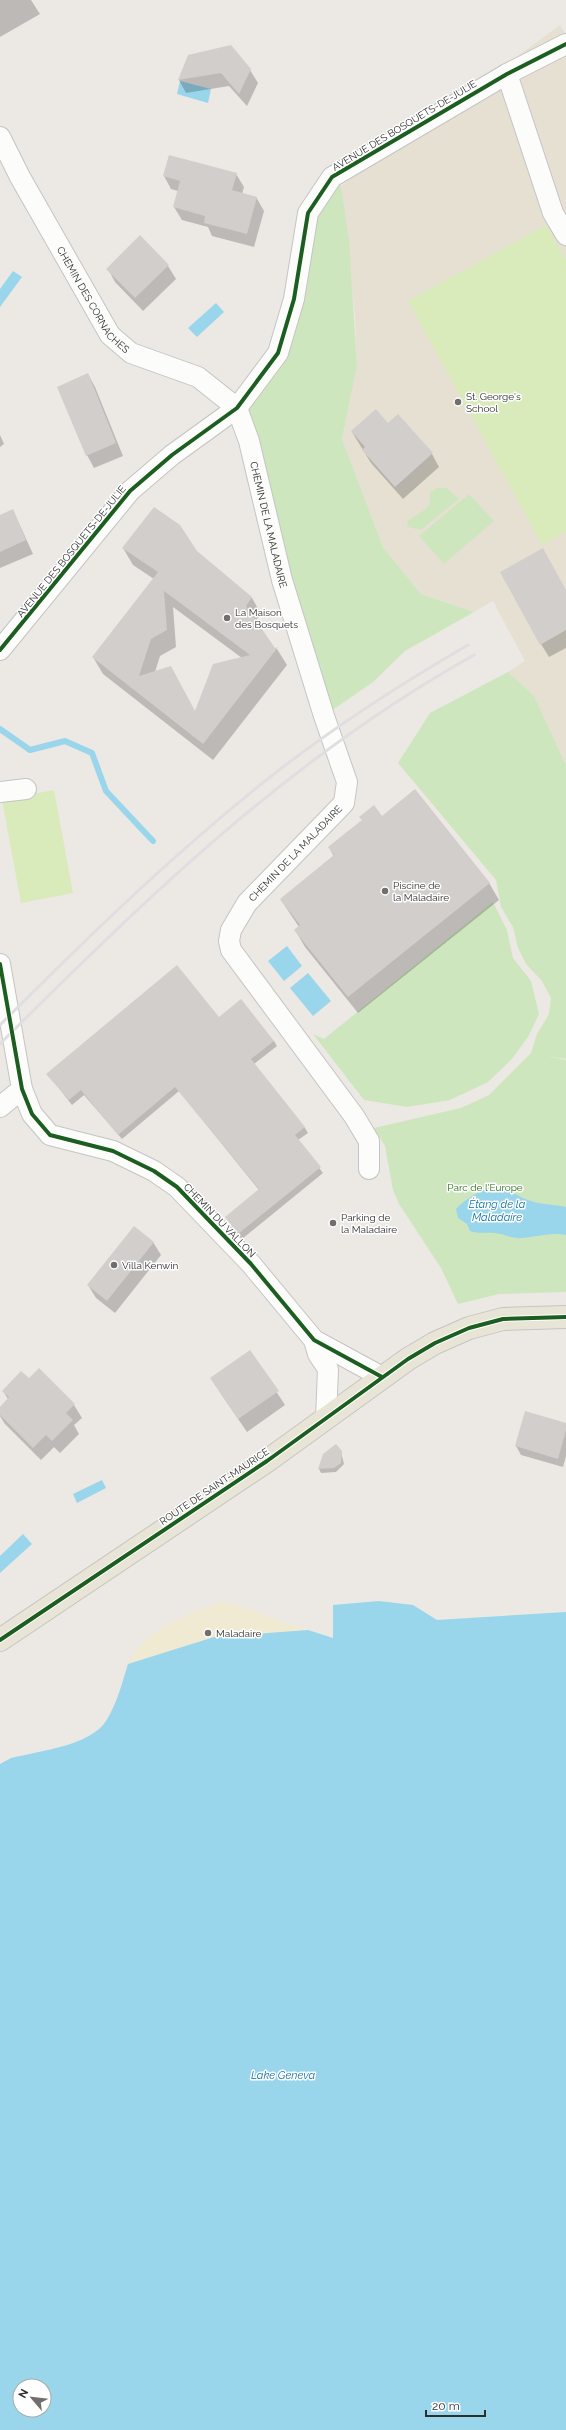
<svg xmlns="http://www.w3.org/2000/svg" width="566" height="2430" font-family="Raleway,sans-serif">
  <rect width="100%" height="100%" fill="#ece8e4"/>
  <!-- education -->
  <path fill="#e6e0d3" d="M 560,25 L 566,35 L 566,765 L 534,697 L 508,672 L 525,661 L 493,601 L 474,612 L 421,594 L 383,547 L 342,439 L 357,366 L 355,316 L 341,186 Z"/>
  <!-- green -->
  <path fill="#cee6be" d="M 332,177 L 341,186 L 349,241 L 357,366 L 342,439 L 383,547 L 421,594 L 474,612 L 405,651 L 373,682 L 324,716 L 237,408 L 278,353 L 302,241 Z
    M 437,488 L 447,488 L 459,499 L 421,530 L 408,527 L 407,521 L 423,511 L 430,504 L 430,493 Z
    M 469,494 L 494,521 L 444,564 L 419,536 Z
    M 508,672 L 534,696 L 566,765 L 566,1059 L 547,1056 L 566,1060 L 566,1292 L 499,1294 L 458,1304 L 441,1268 L 399,1204 L 393,1190 L 385,1146 L 374,1128 L 461,1108 L 489,1095 L 531,1053 L 537,1034 L 549,1014 L 551,998 L 542,981 L 526,964 L 518,948 L 513,927 L 501,907 L 496,880 L 398,763 L 430,713 Z
    M 493,902 L 507,930 L 513,958 L 531,981 L 539,1014 L 528,1037 L 511,1060 L 488,1082 L 450,1100 L 407,1107 L 364,1100 L 313,1034 L 324,1039 Z"/>
  <!-- sand -->
  <path fill="#f0ead3" d="M 224,1601 L 308,1630 L 214,1637 L 128,1664 C 146,1626 188,1616 224,1601 Z"/>
  <!-- pitch -->
  <path fill="#d9eabb" d="M 546,225 L 566,260 L 566,532 L 542,545 L 408,301 Z
    M 54,790 L 73,893 L 21,903 L 2,800 Z"/>
  <!-- water -->
  <path fill="#99d6ec" fill-rule="evenodd" d="M 180,81 L 211,89 L 208,103 L 177,94 Z
    M 13,271 L 22,277 L 0,307 L 0,289 Z
    M 216,303 L 224,312 L 197,337 L 188,328 Z
    M 287,946 L 302,966 L 284,981 L 268,961 Z
    M 308,973 L 331,1001 L 313,1016 L 290,988 Z
    M 495,1186 C 508,1189 516,1195 528,1200 C 540,1205 553,1204 566,1207 L 566,1235 C 550,1232 538,1237 522,1238 C 512,1239 504,1234 495,1233 C 485,1232 479,1234 470,1231 L 467,1224 L 458,1218 L 456,1209 C 466,1198 481,1190 495,1186 Z
    M 102,1480 L 106,1488 L 77,1503 L 73,1494 Z
    M 23,1534 L 32,1544 L 0,1573 L 0,1556 Z
    M 379,1601 L 413,1605 L 437,1620 L 566,1612 L 566,2430 L 0,2430 L 0,1764 L 11,1758 C 39,1751 90,1746 106,1721 C 117,1704 122,1683 128,1664 L 214,1637 L 308,1630 L 333,1638 L 333,1605 ZM 20,2386 L 44,2386 L 44,2410 L 20,2410 Z"/>
  <!-- shadow -->
  <path fill="#0003" fill-rule="evenodd" d="M 0,0 L 31,0 L 40,14 L 0,37 Z
    M 189,55 L 250,70 L 258,83 L 247,106 L 229,86 L 186,93 L 179,80 Z
    M 169,156 L 236,174 L 244,187 L 242,194 L 256,197 L 264,211 L 254,247 L 212,236 L 208,227 L 182,220 L 174,207 L 178,191 L 171,189 L 164,176 Z
    M 168,266 L 176,279 L 143,311 L 115,282 L 108,269 Z
    M 88,374 L 95,387 L 123,456 L 94,468 L 87,455 Z
    M 398,416 L 432,454 L 439,467 L 403,499 L 371,463 L 352,432 L 388,424 Z
    M 0,435 L 4,444 L 0,447 Z
    M 13,510 L 33,554 L 0,568 L 0,516 Z
    M 123,548 L 196,552 L 252,598 L 261,614 L 255,622 L 274,649 L 277,649 L 287,665 L 213,760 L 103,674 L 93,657 L 154,579 L 133,565 ZM 173,607 L 242,658 L 195,712 L 155,672 L 160,656 L 176,647 Z
    M 566,592 L 566,648 L 549,657 L 541,644 Z
    M 382,817 L 489,883 L 499,900 L 358,1013 L 305,947 L 295,930 L 299,927 L 281,900 L 334,857 L 329,847 Z
    M 219,1018 L 274,1041 L 277,1046 L 254,1064 L 305,1128 L 308,1133 L 298,1140 L 323,1173 L 242,1239 L 226,1217 L 259,1190 L 179,1091 L 122,1139 L 84,1095 L 72,1105 L 48,1074 Z
    M 153,1242 L 161,1255 L 115,1313 L 96,1298 L 88,1285 Z
    M 250,1351 L 285,1405 L 247,1432 L 219,1391 Z
    M 39,1370 L 74,1405 L 82,1418 L 74,1425 L 79,1434 L 60,1453 L 54,1447 L 41,1460 L 5,1424 L 0,1416 L 0,1408 L 8,1399 L 3,1391 L 29,1380 Z
    M 566,1424 L 566,1456 L 563,1467 L 521,1455 L 516,1446 Z
    M 341,1452 L 344,1464 L 336,1472 L 321,1473 L 319,1469 Z"/>
  <g fill="none" stroke-linecap="round" stroke-linejoin="round">
    <!-- stream -->
    <path stroke="#99d6ec" stroke-width="6" d="M 0,729 L 30,750 L 65,741 L 92,753 L 106,791 L 153,841"/>
  </g>
  <!-- building -->
  <path fill="#d1cecb" fill-rule="evenodd" d="M 231,45 L 251,69 L 239,94 L 221,73 L 178,80 L 188,55 Z
    M 169,155 L 237,173 L 232,190 L 257,197 L 247,234 L 204,223 L 205,216 L 173,207 L 180,181 L 163,176 Z
    M 140,235 L 169,265 L 135,298 L 106,269 Z
    M 88,373 L 116,443 L 86,456 L 57,387 Z
    M 376,409 L 388,423 L 398,414 L 433,453 L 395,487 L 362,450 L 365,447 L 351,431 Z
    M 154,507 L 180,525 L 197,551 L 252,597 L 246,606 L 275,648 L 278,647 L 203,744 L 92,657 L 158,572 L 122,548 ZM 164,591 L 250,655 L 213,664 L 195,711 L 171,666 L 139,676 L 151,639 L 167,630 Z
    M 13,509 L 26,540 L 0,552 L 0,515 Z
    M 543,548 L 566,590 L 566,630 L 540,645 L 500,572 Z
    M 415,789 L 490,883 L 348,997 L 294,930 L 300,925 L 280,899 L 334,855 L 328,847 L 362,820 L 359,817 L 374,805 L 382,816 Z
    M 177,965 L 219,1017 L 241,999 L 274,1041 L 251,1059 L 305,1127 L 295,1135 L 321,1167 L 238,1234 L 225,1217 L 259,1189 L 175,1087 L 118,1135 L 81,1090 L 69,1100 L 46,1074 Z
    M 134,1226 L 154,1242 L 107,1301 L 87,1285 Z
    M 250,1350 L 279,1391 L 238,1419 L 210,1378 Z
    M 39,1368 L 75,1404 L 66,1413 L 73,1420 L 52,1441 L 46,1435 L 33,1448 L 0,1415 L 0,1407 L 9,1397 L 2,1391 L 21,1371 L 29,1378 Z
    M 525,1411 L 566,1423 L 566,1430 L 558,1459 L 515,1446 Z
    M 336,1444 L 342,1451 L 341,1463 L 334,1468 L 318,1469 L 323,1454 Z"/>
  <g fill="none" stroke-linecap="round" stroke-linejoin="round">
    <!-- minor casing -->
    <g stroke="#c5c4c5" stroke-width="22">
      <g id="minor">
        <path d="M 507,74 L 553,213 L 566,235"/>
        <path id="s1" d="M 0,137 L 20,177 L 110,335 L 131,353 L 198,377 L 237,408"/>
        <path id="s2" d="M 237,408 L 249,441 L 282,580 L 324,716 L 347,782 L 344,803 L 247,903 L 231,930 L 229,941 L 231,950 L 354,1116 L 369,1141 L 369,1169"/>
        <path d="M 0,650 L 130,491 L 172,455 L 237,408 L 278,353 L 294,299 L 308,213 L 332,177 L 507,74 L 566,44"/>
        <path d="M 0,792 L 26,789"/>
        <path d="M 0,964 L 22,1089 L 32,1114 L 50,1135 L 113,1151 L 154,1171 L 177,1187 L 251,1264 L 314,1340 L 382,1377"/>
        <path d="M 0,1107 L 22,1089"/>
        <path d="M 314,1340 L 318,1354 L 328,1369 L 326,1419"/>
      </g>
    </g>
    <!-- major casing -->
    <g stroke="#c6c5c4" stroke-width="24">
      <path id="major" d="M 0,1640 L 267,1461 L 408,1359 L 435,1343 L 469,1328 L 503,1319 L 566,1317"/>
    </g>
    <!-- minor -->
    <use href="#minor" stroke="#fcfcfb" stroke-width="20"/>
    <!-- major -->
    <use href="#major" stroke="#e8e4d6" stroke-width="22"/>
    <!-- rail -->
    <path stroke="#dfdfe1" stroke-width="3" d="M 0,1025 C 90,935 182,845 283,767 C 342,722 404,682 468,645
      M 0,1044 C 145,898 293,756 474,655"/>
    <!-- cycleway casing -->
    <g stroke="#fff" stroke-width="6">
      <path id="cycleway" d="M 0,650 L 130,491 L 172,455 L 237,408 L 278,353 L 294,299 L 308,213 L 332,177 L 507,74 L 566,44
        M 0,964 L 22,1089 L 32,1114 L 50,1135 L 113,1151 L 154,1171 L 177,1187 L 251,1264 L 314,1340 L 382,1377
        M 0,1640 L 267,1461 L 408,1359 L 435,1343 L 469,1328 L 503,1319 L 566,1317"/>
    </g>
    <!-- cycleway -->
    <use href="#cycleway" stroke="#1b5e20" stroke-width="4"/>
  </g>
  <!-- markers -->
  <g fill="#706f6e" stroke="#fff" stroke-width="1.5">
    <circle cx="458" cy="402" r="4"/>
    <circle cx="227" cy="618" r="4"/>
    <circle cx="385" cy="891" r="4"/>
    <circle cx="333" cy="1223" r="4"/>
    <circle cx="114" cy="1265" r="4"/>
    <circle cx="208" cy="1633" r="4"/>
  </g>
  <g text-anchor="middle" stroke-width="3" stroke-linejoin="round" paint-order="stroke">
    <!-- street labels -->
    <g font-size="10" fill="#2e2e2e" stroke="#fff">
      <text transform="translate(404 125) rotate(-31)" y="4">AVENUE DES BOSQUETS-DE-JULIE</text>
      <text dy="4" stroke="none"><textPath href="#s1" startOffset="188">CHEMIN DES CORNACHES</textPath></text>
      <text dy="4" stroke="none"><textPath href="#s2" startOffset="121">CHEMIN DE LA MALADAIRE</textPath></text>
      <text transform="translate(71 551) rotate(-51)" y="4">AVENUE DES BOSQUETS-DE-JULIE</text>
      <text transform="translate(295 853) rotate(-46)" y="4">CHEMIN DE LA MALADAIRE</text>
      <text transform="translate(220 1220) rotate(46)" y="4">CHEMIN DU VALLON</text>
      <text transform="translate(214 1486) rotate(-34)" y="4">ROUTE DE SAINT-MAURICE</text>
    </g>
    <!-- poi labels -->
    <g font-size="10" fill="#2e2e2e" stroke="#fff" text-anchor="start">
      <text x="466" y="400">St. George's<tspan x="466" dy="12">School</tspan></text>
      <text x="235" y="616">La Maison<tspan x="235" dy="12">des Bosquets</tspan></text>
      <text x="393" y="889">Piscine de<tspan x="393" dy="12">la Maladaire</tspan></text>
      <text x="341" y="1221">Parking de<tspan x="341" dy="12">la Maladaire</tspan></text>
      <text x="122" y="1269">Villa Kenwin</text>
      <text x="216" y="1637">Maladaire</text>
    </g>
    <!-- park labels -->
    <g font-size="10" fill="#2c6e1b" stroke="#fff">
      <text x="485" y="1191">Parc de l'Europe</text>
    </g>
    <!-- water labels -->
    <g font-size="11" font-style="italic" fill="#0d6fa3" stroke="#fff">
      <text x="497" y="1208">Étang de la<tspan x="497" dy="13">Maladaire</tspan></text>
      <text x="283" y="2079">Lake Geneva</text>
    </g>
  </g>
  <!-- north arrow -->
  <g transform="translate(32 2398) rotate(298)"><circle r="19" fill="#ffffff" stroke="#ababab"/>
  <path d="M0-3L7 15L0 10L-7 15Z" fill="#706f6e"/>
  <text y="-6" font-size="11" font-weight="bold" text-anchor="middle" fill="#2e2e2e">N</text>
  </g>
  <!-- scale -->
  <path d="M426 2410v6h59v-6" fill="none" stroke="#2e2e2e" stroke-width="2"/>
  <text x="432" y="2410" font-size="12" fill="#2e2e2e" stroke="#ffffff" stroke-width="3" paint-order="stroke">20 m</text>
</svg>
